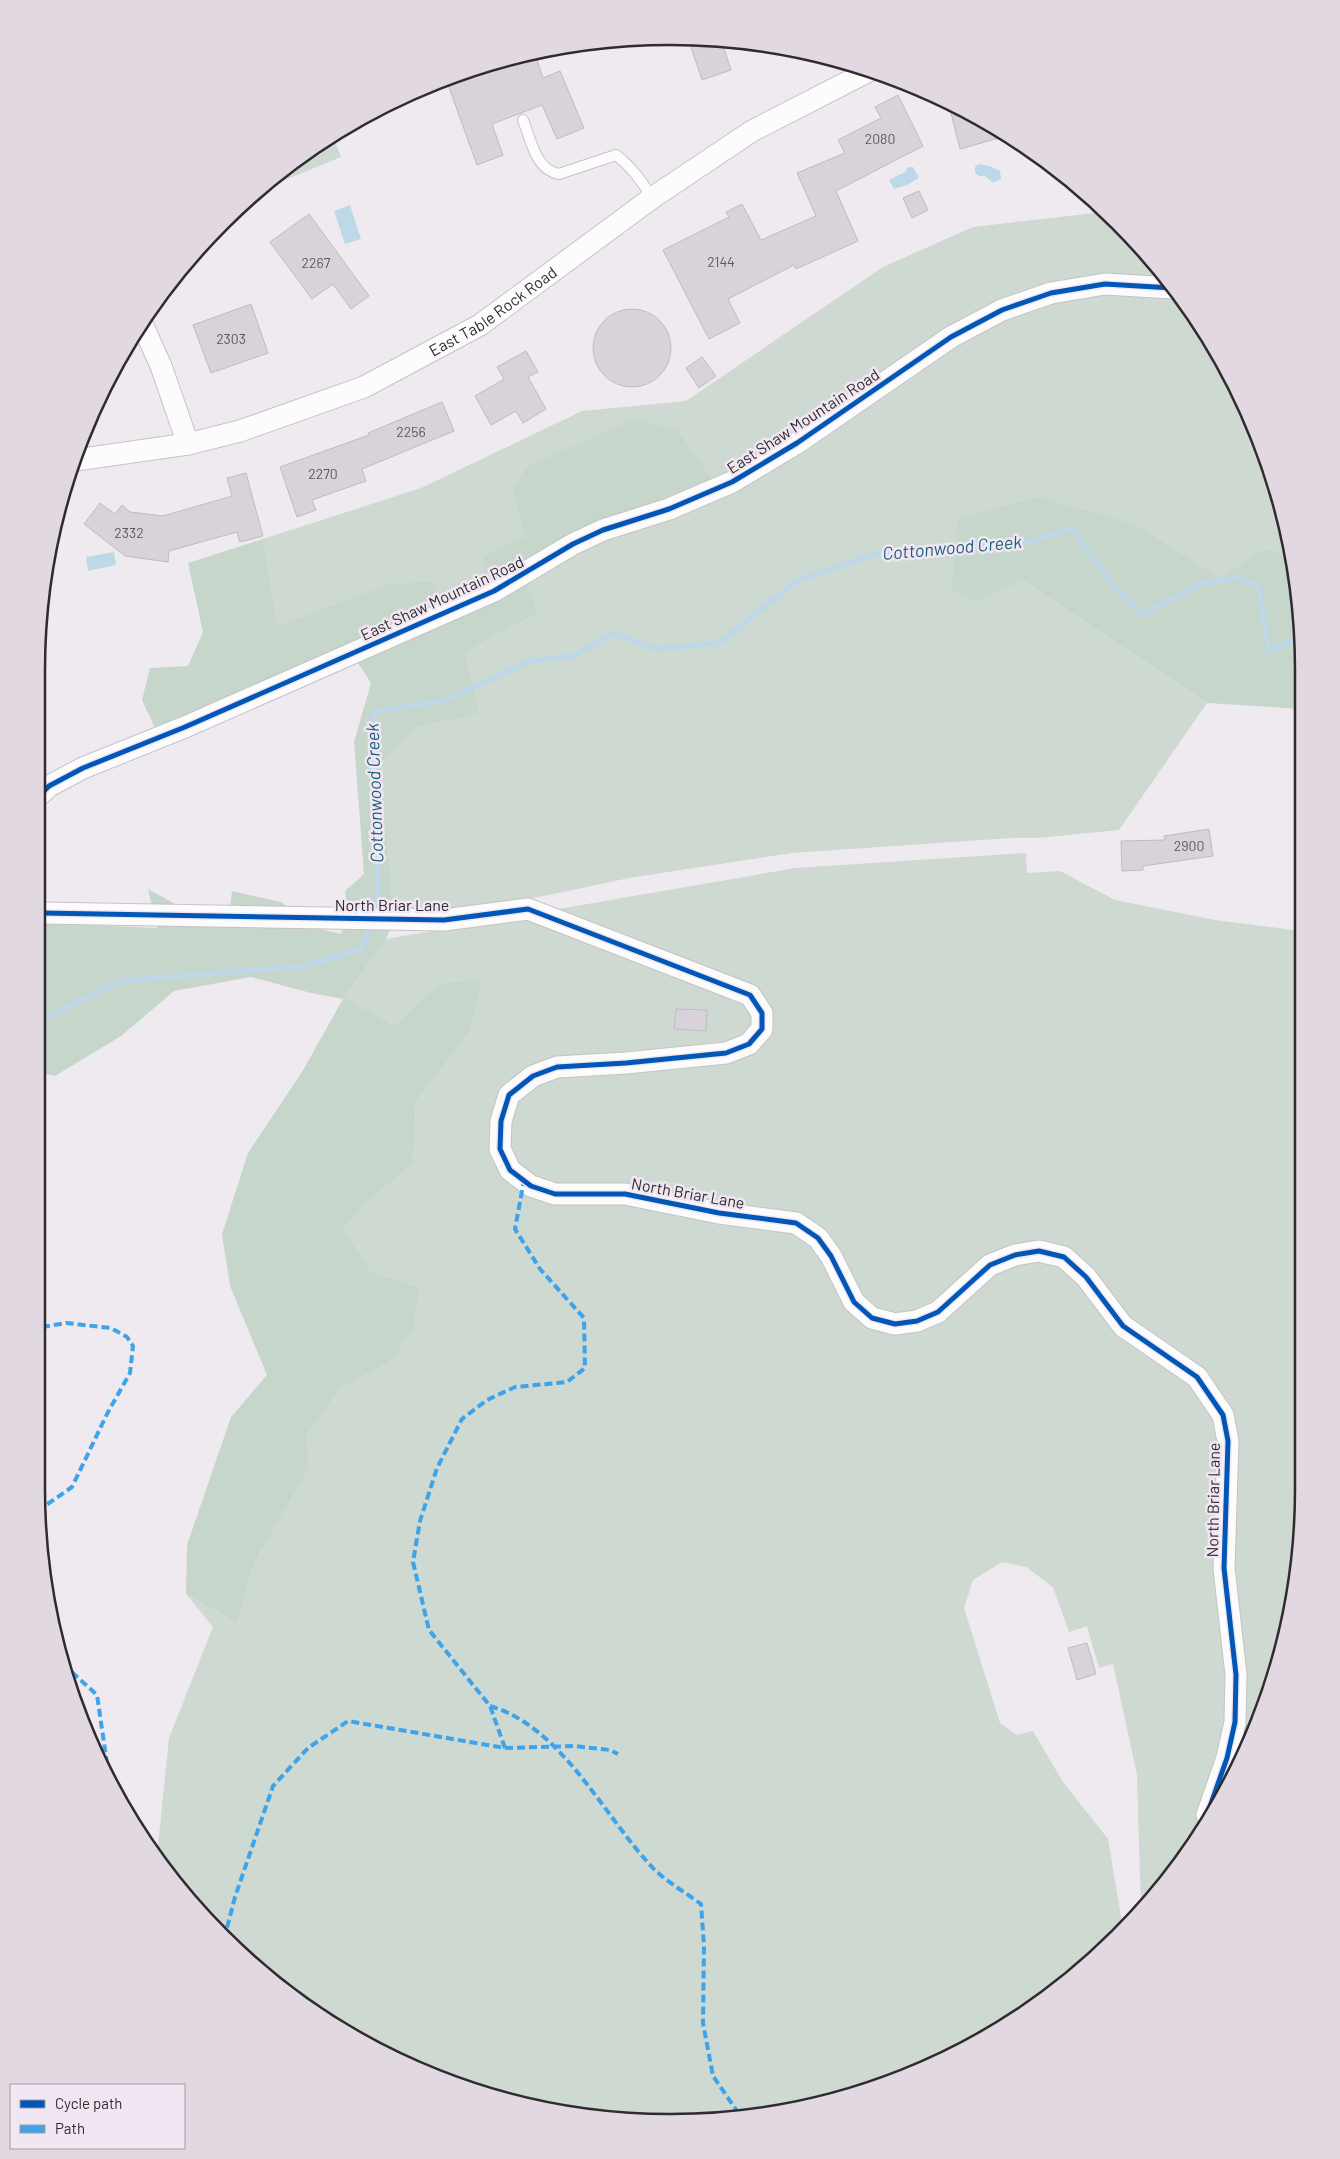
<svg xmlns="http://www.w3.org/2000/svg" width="1340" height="2159" font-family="Barlow,sans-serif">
  <rect width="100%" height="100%" fill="#efeaef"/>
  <!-- green -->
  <path fill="#cdd9d1" d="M 333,136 L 341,157 L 253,193 Z
    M 1104,212 L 1147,252 L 1219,353 L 1282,506 L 1290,554 L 1263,549 L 1220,580 L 1137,525 L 976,602 L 1022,580 L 1207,703 L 1119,830 L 1038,838 L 1011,838 L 792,853 L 629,878 L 544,896 L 394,921 L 381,763 L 418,727 L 479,714 L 465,652 L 538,613 L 520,564 L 601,522 L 712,478 L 512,491 L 525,536 L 482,556 L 487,582 L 441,601 L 385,585 L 277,626 L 263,539 L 421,488 L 582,411 L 686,401 L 883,267 L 973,227 Z
    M 1026,853 L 1027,873 L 1060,871 L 1115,900 L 1215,920 L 1301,931 L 1298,1571 L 1256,1731 L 1173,1875 L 1141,1909 L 1137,1775 L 1113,1664 L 1099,1668 L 1087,1626 L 1069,1632 L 1053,1587 L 1026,1567 L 1002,1562 L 973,1580 L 964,1608 L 1000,1723 L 1017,1735 L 1033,1731 L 1063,1782 L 1108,1839 L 1123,1929 L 1088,1965 L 1022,2016 L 913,2074 L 834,2101 L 670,2123 L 547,2111 L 466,2089 L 389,2057 L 284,1992 L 222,1937 L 168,1871 L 170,1870 L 158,1845 L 169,1738 L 213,1627 L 186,1594 L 237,1623 L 254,1564 L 309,1468 L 307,1435 L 341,1388 L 391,1361 L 419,1287 L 370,1271 L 344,1228 L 366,1203 L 413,1164 L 416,1102 L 470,1031 L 439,984 L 394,1027 L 344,998 L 386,939 L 795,868 Z"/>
  <!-- forest -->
  <path fill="#c6d6cb" d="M 634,419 L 677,430 L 712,479 L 601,522 L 520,564 L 538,613 L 465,652 L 479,714 L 418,727 L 381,763 L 394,921 L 386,939 L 344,998 L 394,1026 L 439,984 L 482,980 L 470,1031 L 416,1102 L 413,1164 L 366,1203 L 344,1228 L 370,1271 L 419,1287 L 413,1327 L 391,1361 L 341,1388 L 307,1435 L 309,1468 L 254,1564 L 237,1623 L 186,1594 L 187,1545 L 231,1417 L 267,1375 L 230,1286 L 222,1234 L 248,1153 L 302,1072 L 343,999 L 311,993 L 251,977 L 174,991 L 121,1036 L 55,1076 L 42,1073 L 42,923 L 157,928 L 148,889 L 213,925 L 228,925 L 232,891 L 281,902 L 315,928 L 341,934 L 349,915 L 345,891 L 364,874 L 354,742 L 371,683 L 347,646 L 155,728 L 142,700 L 150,668 L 188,666 L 203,632 L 188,563 L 263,539 L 277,626 L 385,585 L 433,581 L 441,601 L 486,582 L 482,556 L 525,536 L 512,491 L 527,467 Z
    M 1038,497 L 1137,525 L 1220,579 L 1263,549 L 1290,554 L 1302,628 L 1302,709 L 1207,703 L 1022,580 L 976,602 L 952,590 L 958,519 Z"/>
  <!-- water -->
  <path fill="#bfd8e7" d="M 979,164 L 990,166 L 1000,171 L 1001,179 L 993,183 L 985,176 L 979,176 L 975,173 L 975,167 Z
    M 908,167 L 913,167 L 919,178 L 907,185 L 894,189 L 889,180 L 905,172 Z
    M 350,205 L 361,239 L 345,244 L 334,211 Z
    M 114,552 L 116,565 L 88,571 L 86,557 Z"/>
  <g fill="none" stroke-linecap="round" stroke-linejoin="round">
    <!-- stream -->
    <path stroke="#bfd8e7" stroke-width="5.5" d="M 375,910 L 378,897 L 373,712 L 446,700 L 530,661 L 574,656 L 613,633 L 655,649 L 719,643 L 797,581 L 881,552 L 951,546 L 1023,544 L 1072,528 L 1113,585 L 1142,615 L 1202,583 L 1238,578 L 1258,585 L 1269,651 L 1302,637
      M 42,1020 L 121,981 L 306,966 L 361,949 L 369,931"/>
  </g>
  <!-- building -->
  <path fill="#d9d2da" stroke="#bfbbbf" d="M 688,38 L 721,39 L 731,70 L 702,80 Z
    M 535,54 L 543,78 L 560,71 L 584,128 L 557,139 L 542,105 L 492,124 L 503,155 L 477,165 L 446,79 L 467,70 Z
    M 898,95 L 923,146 L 836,191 L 858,241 L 796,269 L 794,265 L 728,299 L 740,323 L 709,339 L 663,250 L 729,217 L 726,212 L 742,204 L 761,240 L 816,216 L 797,173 L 845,153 L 838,140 L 881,118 L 875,107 Z
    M 948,101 L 951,102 L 1006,136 L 960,149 Z
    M 919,191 L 928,210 L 912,218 L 903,198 Z
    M 309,214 L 369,296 L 351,309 L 333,284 L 312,299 L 270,242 Z
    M 251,304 L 268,353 L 211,373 L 193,325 Z
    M593 348a39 39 0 1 1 78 0a39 39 0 1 1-78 0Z
    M 526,351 L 538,372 L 528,377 L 546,409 L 523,423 L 516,411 L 491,425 L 475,396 L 504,379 L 497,367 Z
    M 702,357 L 716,376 L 699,388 L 686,368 Z
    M 442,402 L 454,431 L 362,469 L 366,481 L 312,500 L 316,510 L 297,517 L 280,467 L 369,435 L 368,433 Z
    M 246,473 L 263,536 L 240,542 L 237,532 L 169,551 L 168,562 L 125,556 L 84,524 L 100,503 L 115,514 L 122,505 L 130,512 L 163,516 L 232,496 L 227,478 Z
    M 1209,829 L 1213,856 L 1143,866 L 1143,870 L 1122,871 L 1121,841 L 1165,840 L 1164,836 Z
    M 676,1009 L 707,1010 L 706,1031 L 674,1029 Z
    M 1087,1643 L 1096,1674 L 1077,1680 L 1068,1648 Z"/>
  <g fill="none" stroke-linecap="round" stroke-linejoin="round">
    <!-- service casing -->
    <g stroke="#c6c2c6" stroke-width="12">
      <path id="service" d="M 523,120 C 531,139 535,170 559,174 L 616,155 C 632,167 642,181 652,198"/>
    </g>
    <!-- minor casing -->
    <g stroke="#c6c2c6" stroke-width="23">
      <g id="minor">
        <path d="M 143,326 L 161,366 L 188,444"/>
        <path id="s1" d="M 76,460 L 188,444 L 240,431 L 364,387 L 480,325 L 652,198 L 752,131 L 869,71"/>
        <path d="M 42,793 L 49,786 L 83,768 L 185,727 L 494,591 L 573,544 L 603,530 L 669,509 L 732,482 L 797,443 L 951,337 L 1002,310 L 1051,293 L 1105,284 L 1172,288"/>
        <path d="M 42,913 L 444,920 L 528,909 L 750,995 L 762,1013 L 762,1029 L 749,1044 L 726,1053 L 626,1063 L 557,1067 L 533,1076 L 509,1095 L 501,1121 L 500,1149 L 510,1170 L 531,1186 L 555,1194 L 625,1194 L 719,1213 L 796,1223 L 818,1238 L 831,1256 L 854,1302 L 872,1318 L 895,1324 L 917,1321 L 938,1312 L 990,1265 L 1015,1255 L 1039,1251 L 1064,1257 L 1086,1277 L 1123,1326 L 1197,1377 L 1223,1415 L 1228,1441 L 1224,1568 L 1236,1675 L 1235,1722 L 1227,1758 L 1207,1815"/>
      </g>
    </g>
    <!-- service -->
    <use href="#service" stroke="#fdfcfd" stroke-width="10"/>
    <!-- minor -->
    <use href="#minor" stroke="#fdfcfd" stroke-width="21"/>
    <!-- quiet -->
    <path stroke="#3ea3eb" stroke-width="4" stroke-dasharray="8 4" stroke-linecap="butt" d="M 42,1327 L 66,1323 L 111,1328 L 127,1337 L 133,1346 L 130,1373 L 108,1412 L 72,1487 L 42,1508
      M 63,1664 L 97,1695 L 108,1770
      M 490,1706 C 562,1727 603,1815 652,1867 C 665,1881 685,1892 701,1904 L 704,1946 L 703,2023 L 713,2076 L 739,2114
      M 505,1748 L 490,1706 L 429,1630 L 413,1562 L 420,1521 L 437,1468 L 462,1419 L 487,1400 L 515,1387 L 567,1382 L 585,1368 L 584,1318 L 540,1269 L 515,1229 L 524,1180
      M 224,1939 L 235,1897 L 273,1786 L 308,1748 L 348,1721 L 505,1748 L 574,1746 L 610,1750 L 618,1754"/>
    <!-- cycleway casing -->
    <g stroke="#f1e7f2" stroke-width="8">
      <path id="cycleway" d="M 42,793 L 49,786 L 83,768 L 185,727 L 494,591 L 573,544 L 603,530 L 669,509 L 732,482 L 797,443 L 951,337 L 1002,310 L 1051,293 L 1105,284 L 1172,288
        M 42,913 L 444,920 L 528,909 L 750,995 L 762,1013 L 762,1029 L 749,1044 L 726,1053 L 626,1063 L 557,1067 L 533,1076 L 509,1095 L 501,1121 L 500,1149 L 510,1170 L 531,1186 L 555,1194 L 625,1194 L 719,1213 L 796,1223 L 818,1238 L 831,1256 L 854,1302 L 872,1318 L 895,1324 L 917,1321 L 938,1312 L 990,1265 L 1015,1255 L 1039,1251 L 1064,1257 L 1086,1277 L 1123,1326 L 1197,1377 L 1223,1415 L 1228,1441 L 1224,1568 L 1236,1675 L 1235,1722 L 1227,1758 L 1207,1815"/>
    </g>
    <!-- cycleway -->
    <use href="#cycleway" stroke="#0057b8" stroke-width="5"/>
  </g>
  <g text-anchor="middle" stroke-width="5" stroke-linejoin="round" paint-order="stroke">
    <!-- number labels -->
    <g font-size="14" fill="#5c585c">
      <text x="880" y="144">2080</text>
      <text x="721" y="267">2144</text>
      <text x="316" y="268">2267</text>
      <text x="231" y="344">2303</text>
      <text x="411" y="437">2256</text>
      <text x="323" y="479">2270</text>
      <text x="129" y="538">2332</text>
      <text x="1189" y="851">2900</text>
    </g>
    <!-- street labels -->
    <g font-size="16" fill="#2f2b2f" stroke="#f1e7f2">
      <text dy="6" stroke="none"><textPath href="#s1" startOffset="448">East Table Rock Road</textPath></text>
      <text transform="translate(803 421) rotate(-33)" y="6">East Shaw Mountain Road</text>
      <text transform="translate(442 598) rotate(-25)" y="6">East Shaw Mountain Road</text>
      <text x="392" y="911">North Briar Lane</text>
      <text transform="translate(688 1193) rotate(10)" y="6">North Briar Lane</text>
      <text transform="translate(1213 1500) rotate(-89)" y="6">North Briar Lane</text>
    </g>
    <!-- water labels -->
    <g font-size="18" font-style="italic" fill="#1d5e7c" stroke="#f1e7f2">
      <text transform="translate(952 548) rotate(-5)" y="6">Cottonwood Creek</text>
      <text transform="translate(375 793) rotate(-92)" y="6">Cottonwood Creek</text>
    </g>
  </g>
  <!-- crop -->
  <path d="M0 0H1340V2159H0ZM670 45H670A625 625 0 0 1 1295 670V1489A625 625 0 0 1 670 2114H670A625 625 0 0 1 45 1489V670A625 625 0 0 1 670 45Z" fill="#e1d8e2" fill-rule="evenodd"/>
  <path fill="none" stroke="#2f2b2f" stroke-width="2.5" d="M670 45H670A625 625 0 0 1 1295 670V1489A625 625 0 0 1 670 2114H670A625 625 0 0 1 45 1489V670A625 625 0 0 1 670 45Z"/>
  <!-- legend -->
  <rect x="10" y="2084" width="175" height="65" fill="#f1e7f2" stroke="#a39ca4"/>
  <rect x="20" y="2100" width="25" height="8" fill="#0057b8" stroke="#a39ca4"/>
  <text x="55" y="2109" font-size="15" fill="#2f2b2f">Cycle path</text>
  <rect x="20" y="2125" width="25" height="8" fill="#3ea3eb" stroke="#a39ca4"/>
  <text x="55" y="2134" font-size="15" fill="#2f2b2f">Path</text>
</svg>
